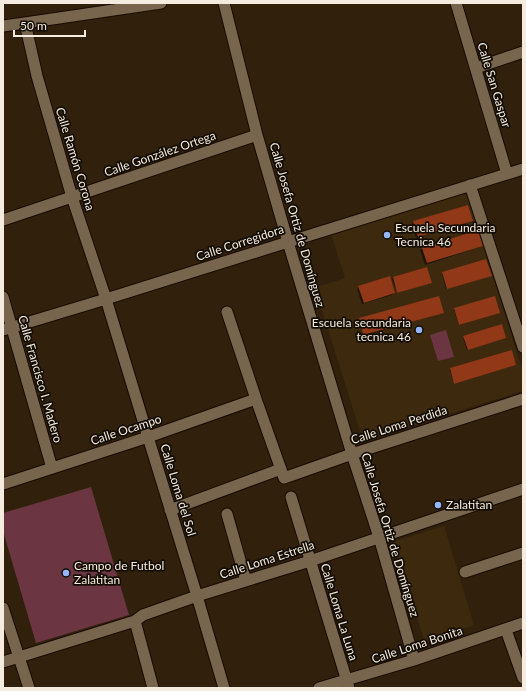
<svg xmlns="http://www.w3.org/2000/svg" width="526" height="691" font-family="Lato,sans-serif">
  <rect width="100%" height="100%" fill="#31210c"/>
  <!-- built -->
  <path fill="#3d290d" d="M 466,191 L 523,372 L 523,391 L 363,441 L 315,288 L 345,278 L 331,234 Z
    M 444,526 L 474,625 L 425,642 L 392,542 Z"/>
  <!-- green -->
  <path fill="#6b3542" d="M 446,330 L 454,357 L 438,361 L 430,335 Z
    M 91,487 L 129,615 L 36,643 L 3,531 L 3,513 Z"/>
  <!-- shadow -->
  <path fill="#0007" d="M 472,220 L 470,222 L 416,238 L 412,224 L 414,222 Z
    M 482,245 L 480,247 L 425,265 L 420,250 L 422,249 Z
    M 427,268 L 430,283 L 397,293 L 392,279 L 393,278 Z
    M 442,273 L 490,276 L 446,289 L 442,274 Z
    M 359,287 L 394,293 L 392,295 L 362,304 L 357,289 Z
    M 455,309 L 499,313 L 459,325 L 454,310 Z
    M 442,313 L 363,336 L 359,320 L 359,319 Z
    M 464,337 L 505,338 L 467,350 L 463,338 Z
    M 515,365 L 454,384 L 450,370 L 450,369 Z"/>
  <!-- building -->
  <path fill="#903817" d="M 468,205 L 473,221 L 418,237 L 413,221 Z
    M 478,230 L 483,246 L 427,263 L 422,248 Z
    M 486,259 L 492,276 L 447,289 L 442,272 Z
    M 427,267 L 432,283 L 397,293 L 393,277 Z
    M 390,276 L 395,293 L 364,303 L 358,286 Z
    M 439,296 L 444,313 L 363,335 L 359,318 Z
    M 495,296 L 500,313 L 459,325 L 454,308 Z
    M 502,324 L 506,338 L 468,350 L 463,336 Z
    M 512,350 L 516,365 L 454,384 L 450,368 Z"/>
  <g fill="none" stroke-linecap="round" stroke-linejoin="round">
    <!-- minor casing -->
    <g stroke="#180a00" stroke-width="13">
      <path id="minor" d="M 224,3 L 257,135 L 288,242 L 352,454 L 379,537 L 414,660
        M 456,3 L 507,174
        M 25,23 L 37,76 L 72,197 L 106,299 L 148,437 L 197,596 L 224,688
        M 3,26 L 25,23 L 161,3
        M 476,68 L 523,52
        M 470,185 L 523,347
        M 3,220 L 257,135
        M 3,297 L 52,468
        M 227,312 L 256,399 L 284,478 L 352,454 L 523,399
        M 3,330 L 106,299 L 288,242 L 523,169
        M 3,484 L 148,437 L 256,399
        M 291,497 L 349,688
        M 170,510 L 281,469
        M 227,514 L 246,581
        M 465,572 L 523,553
        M 3,608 L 29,688
        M 135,621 L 153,688
        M 506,630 L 523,678
        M 3,662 L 135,621 L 143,615 L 197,596 L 310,561 L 523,489
        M 319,688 L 414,660 L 523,623"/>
    </g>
    <!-- minor -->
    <use href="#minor" stroke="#77654e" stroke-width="11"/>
  </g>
  <!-- markers -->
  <g fill="#95b6fd" stroke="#130d05" stroke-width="1.5">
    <circle cx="387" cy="235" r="4"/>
    <circle cx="419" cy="330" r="4"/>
    <circle cx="438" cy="505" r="4"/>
    <circle cx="66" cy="573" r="4"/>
  </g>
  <g text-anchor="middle" stroke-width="3.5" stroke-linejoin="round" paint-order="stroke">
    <!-- street labels -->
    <g font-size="12" fill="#f5ebde" stroke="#130d05">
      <text transform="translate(494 85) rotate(73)" y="4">Calle San Gaspar</text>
      <text transform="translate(160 154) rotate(-19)" y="4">Calle González Ortega</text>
      <text transform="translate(75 159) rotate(73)" y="4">Calle Ramón Corona</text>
      <text transform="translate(297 225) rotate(74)" y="4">Calle Josefa Ortiz de Domínguez</text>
      <text transform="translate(240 243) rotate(-18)" y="4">Calle Corregidora</text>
      <text transform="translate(40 379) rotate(74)" y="4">Calle Francisco I. Madero</text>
      <text transform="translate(399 425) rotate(-18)" y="4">Calle Loma Perdida</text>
      <text transform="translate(126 430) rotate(-18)" y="4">Calle Ocampo</text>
      <text transform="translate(178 490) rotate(73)" y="4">Calle Loma del Sol</text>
      <text transform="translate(390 535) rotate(73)" y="4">Calle Josefa Ortiz de Domínguez</text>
      <text transform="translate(267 560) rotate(-18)" y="4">Calle Loma Estrella</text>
      <text transform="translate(339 612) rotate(73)" y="4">Calle Loma La Luna</text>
      <text transform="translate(417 645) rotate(-18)" y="4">Calle Loma Bonita</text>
    </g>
    <!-- poi labels -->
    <g font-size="12" fill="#f5ebde" stroke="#130d05" text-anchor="start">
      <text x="395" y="232">Escuela Secundaria<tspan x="395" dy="14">Tecnica 46</tspan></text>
      <text x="411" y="327" text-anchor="end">Escuela secundaria<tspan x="411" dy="14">tecnica 46</tspan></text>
      <text x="446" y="509">Zalatitan</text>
      <text x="74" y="570">Campo de Futbol<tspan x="74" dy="14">Zalatitan</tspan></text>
    </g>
  </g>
  <!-- border -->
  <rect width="526" height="691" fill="none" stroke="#f5ebde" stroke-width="8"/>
  <!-- scale -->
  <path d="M14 30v6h71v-6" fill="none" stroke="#f5ebde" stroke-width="2"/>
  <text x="20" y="30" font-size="12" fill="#f5ebde" stroke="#130d05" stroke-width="3" paint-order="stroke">50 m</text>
</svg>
